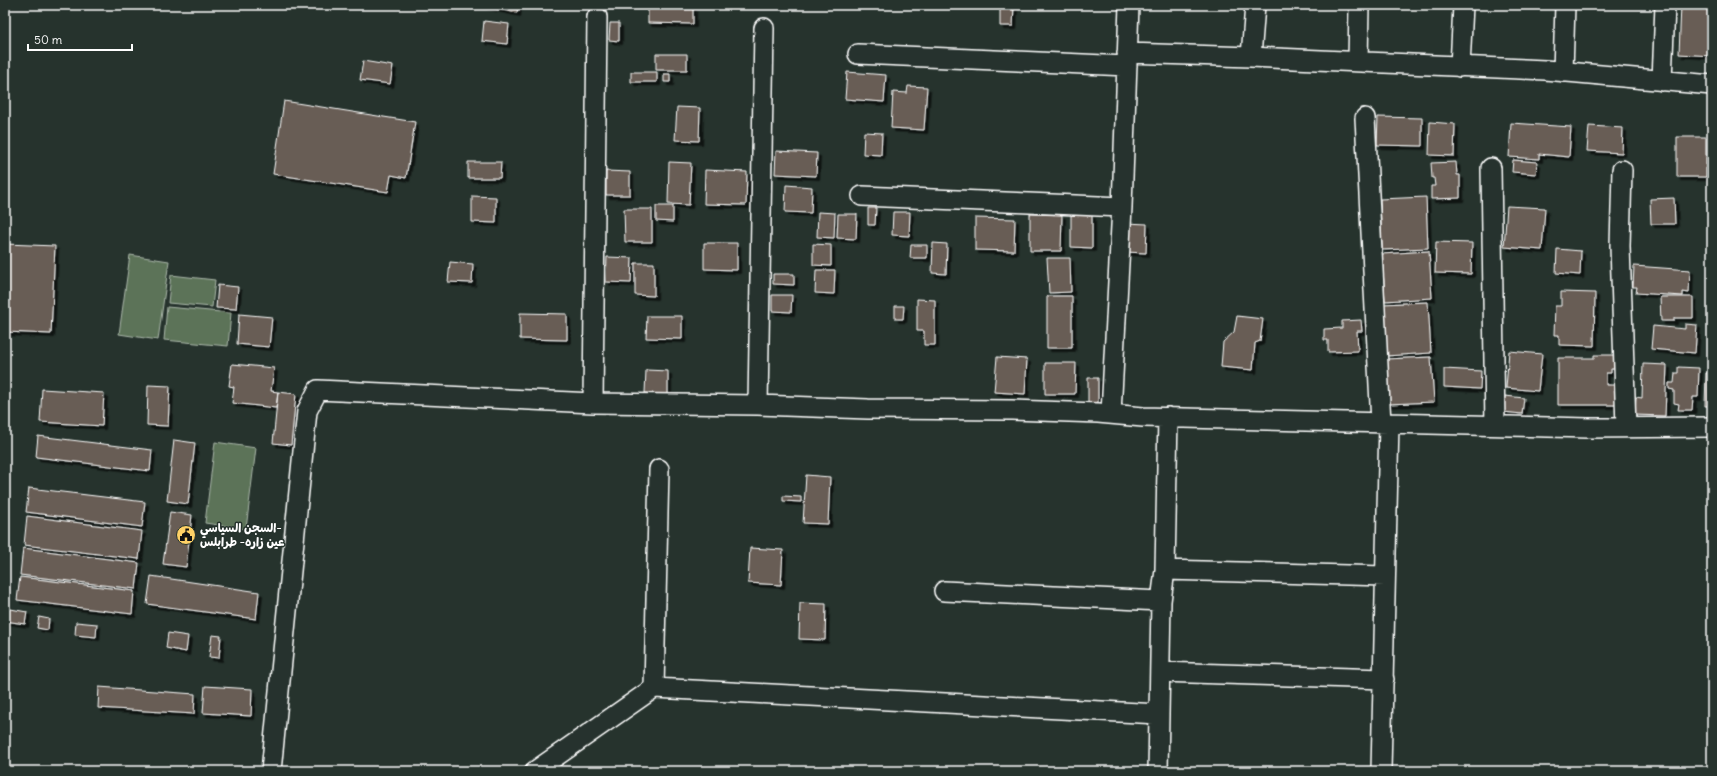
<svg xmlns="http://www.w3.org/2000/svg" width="1717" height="776" font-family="Delius,'Playpen Sans Arabic',sans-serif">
  <defs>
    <filter id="shadow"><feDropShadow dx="3.5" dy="3.5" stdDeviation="0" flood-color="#0009"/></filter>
  </defs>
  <rect width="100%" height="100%" fill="#26332d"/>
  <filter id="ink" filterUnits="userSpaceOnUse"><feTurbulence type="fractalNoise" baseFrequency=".025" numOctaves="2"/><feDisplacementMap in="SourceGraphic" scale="8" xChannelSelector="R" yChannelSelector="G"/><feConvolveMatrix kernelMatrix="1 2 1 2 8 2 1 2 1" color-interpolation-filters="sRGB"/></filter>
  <g filter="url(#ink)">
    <!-- pitch -->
    <path fill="#5b7358" stroke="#adb9ac" d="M 130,255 L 169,261 L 158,340 L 119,334 Z
      M 171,275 L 215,280 L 212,307 L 168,303 Z
      M 167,307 L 231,313 L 228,346 L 164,340 Z
      M 215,442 L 256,448 L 246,529 L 205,523 Z"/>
    <!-- building -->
    <path fill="#685d54" stroke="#fff" filter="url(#shadow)" d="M 484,5 L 518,5 L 517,13 L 484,6 Z
      M 648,5 L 693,5 L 693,24 L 648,23 Z
      M 1000,5 L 1014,5 L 1013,26 L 1000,26 Z
      M 1681,5 L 1712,5 L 1712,56 L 1679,54 Z
      M 484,21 L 509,24 L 507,44 L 482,41 Z
      M 610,23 L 619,23 L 619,41 L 609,40 Z
      M 656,54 L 687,54 L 687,70 L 656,70 Z
      M 363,61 L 393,66 L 390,84 L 360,80 Z
      M 631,72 L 657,72 L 657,82 L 631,82 Z
      M 847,72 L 886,75 L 884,102 L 845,99 Z
      M 664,74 L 670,74 L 670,82 L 664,82 Z
      M 908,86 L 927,87 L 924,130 L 891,128 L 893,92 L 907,93 Z
      M 284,101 L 415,122 L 406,178 L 391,175 L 388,192 L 273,174 Z
      M 677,107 L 700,108 L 699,141 L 675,140 Z
      M 1378,117 L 1422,118 L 1422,146 L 1377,145 Z
      M 1430,122 L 1455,124 L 1454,156 L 1429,155 Z
      M 1511,123 L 1571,127 L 1569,157 L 1539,154 L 1539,159 L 1509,157 Z
      M 1589,126 L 1623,128 L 1622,153 L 1587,151 Z
      M 864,132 L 882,133 L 881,155 L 863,154 Z
      M 1677,137 L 1706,137 L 1706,177 L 1677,177 Z
      M 776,151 L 817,153 L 816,176 L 775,174 Z
      M 1513,160 L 1537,162 L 1536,174 L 1512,172 Z
      M 468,162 L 501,162 L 500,178 L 468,178 Z
      M 669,162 L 691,163 L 689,205 L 668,204 Z
      M 1456,162 L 1457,175 L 1460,175 L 1460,198 L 1431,199 L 1431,186 L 1435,186 L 1434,178 L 1432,178 L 1431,163 Z
      M 705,170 L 747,172 L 746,205 L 704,204 Z
      M 606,171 L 630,172 L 630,195 L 606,195 Z
      M 786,185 L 812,187 L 811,213 L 785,212 Z
      M 472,196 L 496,197 L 496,223 L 472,222 Z
      M 1426,197 L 1428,248 L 1382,250 L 1380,199 Z
      M 1674,198 L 1675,224 L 1651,224 L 1650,199 Z
      M 656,206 L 673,206 L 673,222 L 656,221 Z
      M 1507,206 L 1545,208 L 1542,250 L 1504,247 Z
      M 868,208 L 876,208 L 875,225 L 868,225 Z
      M 624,209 L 652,209 L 652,242 L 625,242 Z
      M 818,212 L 835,213 L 834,238 L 817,237 Z
      M 893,212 L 910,212 L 909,236 L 892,235 Z
      M 838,214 L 857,214 L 856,239 L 837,238 Z
      M 1030,214 L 1062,215 L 1061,251 L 1030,251 Z
      M 1071,215 L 1092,215 L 1092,248 L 1071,247 Z
      M 975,218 L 1015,219 L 1014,251 L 975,250 Z
      M 1126,223 L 1147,224 L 1146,253 L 1125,252 Z
      M 1436,242 L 1472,243 L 1471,274 L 1435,273 Z
      M 704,243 L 737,243 L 737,270 L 704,269 Z
      M 933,243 L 947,244 L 946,274 L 932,273 Z
      M 5,244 L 55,246 L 51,334 L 5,332 Z
      M 813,244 L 831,245 L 831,266 L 813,265 Z
      M 911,245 L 927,245 L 927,258 L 910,258 Z
      M 1557,249 L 1581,251 L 1580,275 L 1556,273 Z
      M 1429,251 L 1432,298 L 1385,301 L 1382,254 Z
      M 607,257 L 632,258 L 631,283 L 606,282 Z
      M 1047,258 L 1070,258 L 1071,292 L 1049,293 Z
      M 450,262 L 473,264 L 472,283 L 448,282 Z
      M 635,263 L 654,263 L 654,296 L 635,295 Z
      M 1634,266 L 1690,270 L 1689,293 L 1683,292 L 1683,296 L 1636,293 L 1637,287 L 1633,287 Z
      M 816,270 L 835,270 L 834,294 L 815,293 Z
      M 773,274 L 794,274 L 794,285 L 773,284 Z
      M 218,285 L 238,287 L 236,309 L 216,308 Z
      M 1561,292 L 1595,293 L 1594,346 L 1559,345 L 1559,335 L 1554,335 L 1555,306 L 1561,306 Z
      M 772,295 L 792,295 L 791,312 L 772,311 Z
      M 1047,296 L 1072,296 L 1072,348 L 1047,348 Z
      M 1660,297 L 1693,297 L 1693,318 L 1674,318 L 1674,321 L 1661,321 Z
      M 917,299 L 935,300 L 935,345 L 924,345 L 924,331 L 917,331 Z
      M 1428,302 L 1431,353 L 1386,356 L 1383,304 Z
      M 895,306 L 904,306 L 903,319 L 895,319 Z
      M 520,313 L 567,314 L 567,340 L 520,339 Z
      M 239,314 L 272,317 L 269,347 L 237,344 Z
      M 647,316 L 682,316 L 682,339 L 646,338 Z
      M 1237,316 L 1263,319 L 1260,341 L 1255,343 L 1253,370 L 1221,367 L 1223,342 L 1234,332 Z
      M 1361,320 L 1362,331 L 1357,331 L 1358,351 L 1328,352 L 1328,340 L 1324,340 L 1324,329 L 1342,328 L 1342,321 Z
      M 1685,324 L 1697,325 L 1695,353 L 1651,349 L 1653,326 L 1685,329 Z
      M 1509,351 L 1542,354 L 1538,391 L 1506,388 Z
      M 1594,355 L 1619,355 L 1617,369 L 1611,369 L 1611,373 L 1606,373 L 1606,385 L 1620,385 L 1620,405 L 1558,405 L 1558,358 L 1594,358 Z
      M 997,357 L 1027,359 L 1025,394 L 994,392 Z
      M 1431,357 L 1434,402 L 1388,404 L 1386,359 Z
      M 1045,363 L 1076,363 L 1075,394 L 1045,394 Z
      M 232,364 L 274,368 L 271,391 L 278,392 L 276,408 L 232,403 L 234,387 L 229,386 Z
      M 1643,364 L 1667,365 L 1665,416 L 1635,415 L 1636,397 L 1642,398 Z
      M 1678,367 L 1699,368 L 1698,397 L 1693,397 L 1692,410 L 1678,410 L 1679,404 L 1674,403 L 1674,390 L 1669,389 L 1669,383 L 1674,383 L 1675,373 L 1678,373 Z
      M 1444,369 L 1481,371 L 1480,389 L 1444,387 Z
      M 646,370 L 668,371 L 668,394 L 645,393 Z
      M 1706,373 L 1712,373 L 1712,406 L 1705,406 Z
      M 1088,378 L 1098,378 L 1098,405 L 1088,405 Z
      M 148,385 L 170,386 L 168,426 L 147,425 Z
      M 42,389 L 104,393 L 102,426 L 40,422 Z
      M 278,392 L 296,394 L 291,445 L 273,443 Z
      M 1505,396 L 1524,398 L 1522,414 L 1503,412 Z
      M 38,436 L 152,450 L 150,471 L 36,457 Z
      M 174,440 L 195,443 L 188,504 L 167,501 Z
      M 806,475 L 830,477 L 828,524 L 803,523 Z
      M 29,488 L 145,502 L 142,527 L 26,512 Z
      M 783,496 L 801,497 L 801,502 L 783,501 Z
      M 170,512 L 192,515 L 186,567 L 163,564 Z
      M 27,516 L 142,531 L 139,559 L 24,545 Z
      M 23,548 L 139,563 L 136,589 L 20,575 Z
      M 750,548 L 783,550 L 781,585 L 748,583 Z
      M 151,576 L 259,592 L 256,619 L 147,604 Z
      M 20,577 L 134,591 L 132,614 L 17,600 Z
      M 800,603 L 826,604 L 825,640 L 799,639 Z
      M 5,608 L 27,612 L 25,624 L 5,621 Z
      M 39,617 L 49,619 L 48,630 L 37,628 Z
      M 76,622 L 97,624 L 96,637 L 75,635 Z
      M 168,633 L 188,636 L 186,652 L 166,648 Z
      M 212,635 L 221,636 L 219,658 L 209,657 Z
      M 205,686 L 252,689 L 251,716 L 203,713 Z
      M 99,687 L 195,694 L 194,714 L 98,708 Z"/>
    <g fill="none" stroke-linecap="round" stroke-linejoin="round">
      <!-- minor casing -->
      <g stroke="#fff" stroke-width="22">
        <path id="minor" d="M 1255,5 L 1251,57 L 1545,70 L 1712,85
          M 1127,53 L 1251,57
          M 858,54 L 1127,66
          M 1358,62 L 1359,5
          M 1460,67 L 1463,5
          M 1563,72 L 1565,5
          M 1662,81 L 1665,5
          M 1365,118 L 1381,423
          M 1491,168 L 1495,425
          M 1622,170 L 1620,246 L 1626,427
          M 862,196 L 1122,207
          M 593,403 L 597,17
          M 758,405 L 764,28
          M 1111,413 L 1122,207 L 1129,5
          M 1165,570 L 1385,576
          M 944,591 L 1161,601
          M 1160,672 L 1384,679
          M 654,688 L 659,469
          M 271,771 L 307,411 L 318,390 L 593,403 L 758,405 L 868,409 L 1012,410 L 1098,413 L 1143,417 L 1588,428 L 1712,427
          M 535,771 L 654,688 L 1159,714
          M 1158,771 L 1161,601 L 1165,570 L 1168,417
          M 1381,771 L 1389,423"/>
      </g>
      <!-- minor -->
      <use href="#minor" stroke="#26332d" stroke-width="19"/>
    </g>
  </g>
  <!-- icons -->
  <defs>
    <g id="civic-disc" transform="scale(1)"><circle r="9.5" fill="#ffd166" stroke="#26332d"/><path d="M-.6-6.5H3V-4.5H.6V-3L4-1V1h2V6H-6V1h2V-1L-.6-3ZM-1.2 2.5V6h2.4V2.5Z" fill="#111"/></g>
  </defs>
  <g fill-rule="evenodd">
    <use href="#civic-disc" x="186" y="535"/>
  </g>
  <g text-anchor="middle" stroke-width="3" stroke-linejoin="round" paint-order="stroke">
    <!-- poi labels -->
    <g font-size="12" font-weight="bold" fill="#fff" stroke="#26332d" text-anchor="start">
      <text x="200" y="532">السجن السياسي-<tspan x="200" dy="14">عين زاره- طرابلس</tspan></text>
    </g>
  </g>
  <!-- margin -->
  <rect width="1717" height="776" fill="none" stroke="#26332d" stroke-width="20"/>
  <rect x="10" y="10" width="1697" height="756" fill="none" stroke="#fff" stroke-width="1.5" filter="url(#ink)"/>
  <!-- scale -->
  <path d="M28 44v6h104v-6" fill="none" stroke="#ffffff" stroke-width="2"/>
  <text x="34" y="44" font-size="12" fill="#ffffff" stroke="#26332d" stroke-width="3" paint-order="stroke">50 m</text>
</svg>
